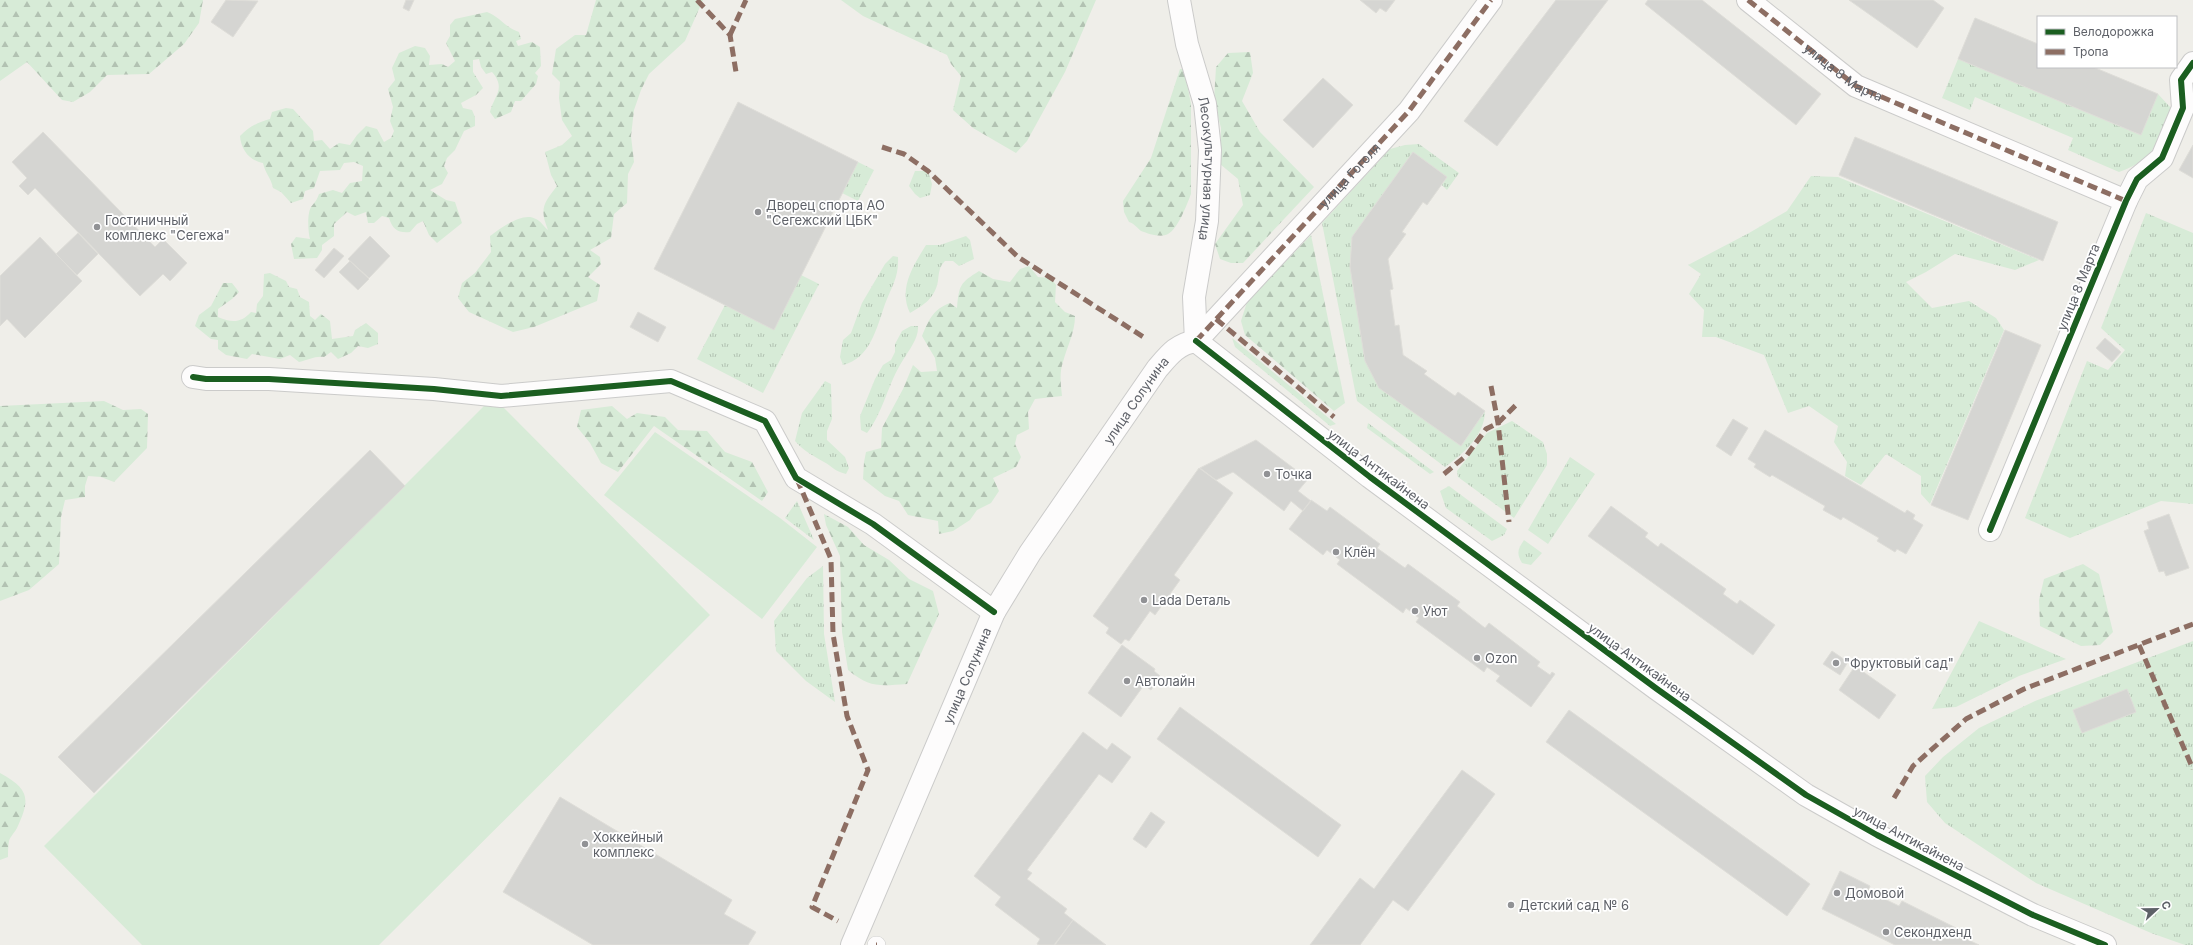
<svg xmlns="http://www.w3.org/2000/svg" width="2193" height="945" font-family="Inter,sans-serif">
  <defs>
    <pattern id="grass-tufts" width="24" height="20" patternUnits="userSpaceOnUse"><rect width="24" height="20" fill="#d7ebd7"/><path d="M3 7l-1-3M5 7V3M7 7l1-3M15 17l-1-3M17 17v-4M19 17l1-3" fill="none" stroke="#b2c2b2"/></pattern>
    <pattern id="forest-firs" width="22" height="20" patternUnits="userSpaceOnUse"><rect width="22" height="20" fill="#d7ebd7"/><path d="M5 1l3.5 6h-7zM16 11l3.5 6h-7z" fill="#b2c2b2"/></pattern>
  </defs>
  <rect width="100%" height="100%" fill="#efeee9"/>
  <!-- grass -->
  <path fill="url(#grass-tufts)" d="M 1958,59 L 2141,135 L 2158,94 L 2171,108 C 2157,141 2157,159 2119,172 L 2068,150 L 2073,138 L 1975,97 L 1970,110 L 1942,98 Z
    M 1419,144 L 1459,173 L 1447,190 L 1442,185 L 1447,177 L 1413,152 L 1352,237 L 1350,267 L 1365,361 L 1380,388 L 1461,446 L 1485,411 C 1485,435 1463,454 1445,467 L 1357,401 L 1322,223 L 1390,149 L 1405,145 Z
    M 858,162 L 874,170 L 858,201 L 842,193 Z
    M 915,171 L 928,171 L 932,184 L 930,195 L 920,198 L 915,194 L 909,186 Z
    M 1811,176 L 1838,177 L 2039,260 L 2015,270 L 1955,254 L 1926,272 L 1906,282 L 1932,308 L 1969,301 L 1996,318 L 2004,330 L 1930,504 L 1921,494 L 1921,476 L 1886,454 L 1861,485 L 1845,476 L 1847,462 L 1834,442 L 1838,426 L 1809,406 L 1788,413 L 1764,355 L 1716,337 L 1702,337 L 1704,310 L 1689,294 L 1701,274 L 1688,265 L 1749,233 L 1787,211 Z
    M 2146,213 L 2193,233 L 2193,504 L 2161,501 L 2070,538 L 2025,518 L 2087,361 L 2108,370 L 2125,350 L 2101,328 Z
    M 966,236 L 970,240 L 974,259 L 959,266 L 953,261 L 945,261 C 939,267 939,273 938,281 C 935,298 924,305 910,313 C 898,289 913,266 926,245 L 940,245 Z
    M 893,256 L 898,257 C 899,277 892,286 885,304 C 877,327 870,359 843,365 L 840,357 L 843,340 L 851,333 L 862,303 L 885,264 Z
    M 801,275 L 819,284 L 763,393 L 697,359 L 725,305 Z
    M 911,326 L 918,326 C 919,338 909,350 903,360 C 888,383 883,413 867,433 L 861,430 L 860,416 L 875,379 L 883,365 L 891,360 L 895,352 L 895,344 L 902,331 Z
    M 1232,338 L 1336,424 L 1330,426 L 1235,347 Z
    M 825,381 L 831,384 L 832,419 L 827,431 L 827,440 L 845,457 L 849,468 L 846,474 C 834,471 833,467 824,462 C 813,456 804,451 795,441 L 802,413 Z
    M 1512,421 L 1543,442 L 1547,454 L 1547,465 L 1514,518 L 1458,477 L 1457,471 L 1487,433 Z
    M 1368,423 L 1434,472 L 1430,474 L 1367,428 Z
    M 1570,457 L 1595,474 L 1548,544 L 1528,530 Z
    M 1449,486 L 1507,529 L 1504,535 L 1492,541 L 1446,508 L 1440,491 Z
    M 797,501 L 814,540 L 785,518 Z
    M 1524,540 L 1542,553 L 1531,565 L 1522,563 C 1516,553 1518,549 1524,540 Z
    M 823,566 L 824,634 L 835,702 L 806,681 L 776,651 L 774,621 L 807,578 Z
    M 1979,621 L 2066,659 L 2019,676 L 1956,707 L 1932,709 Z
    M 2193,641 L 2193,945 L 2185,945 L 2151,933 L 2036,883 L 1945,823 L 1927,802 L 1925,776 L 1943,757 L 1979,728 L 2035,701 Z"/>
  <!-- forest -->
  <path fill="url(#forest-firs)" d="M 0,0 L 203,0 L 199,23 L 184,44 L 149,74 L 107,75 L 90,92 L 73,102 L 62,100 L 27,62 L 0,81 Z
    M 596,0 L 703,0 L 685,41 L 649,74 L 641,90 L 634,110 L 631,136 L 634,162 L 628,174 L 627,203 L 614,214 L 611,238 L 590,250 L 600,257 L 601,264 L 588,277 L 600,285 L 597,301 L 534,327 L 513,332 L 469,312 L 458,298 L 462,283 L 475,273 L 491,252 L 490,236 C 501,228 523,211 536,219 C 541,221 544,227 548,230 C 539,208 544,203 557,186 L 551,175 L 545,152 L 562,145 L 572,136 L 562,120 L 559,98 L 560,82 L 552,74 L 556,49 L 575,35 L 586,35 Z
    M 841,0 L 1096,0 L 1065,72 L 1027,141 L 1016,153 L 973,128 L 953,110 L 961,76 L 951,64 L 947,55 L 863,16 Z
    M 487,12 C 500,17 506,28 519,32 L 521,39 L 516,41 L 518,46 L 532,42 L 540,47 L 541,66 L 535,73 L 538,76 L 536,84 L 521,101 L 515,101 L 511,112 L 495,119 L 490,112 C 493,97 507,89 492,72 L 486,74 L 481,67 L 479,59 L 473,60 L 473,72 L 483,88 L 476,95 L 461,103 L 463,108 L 472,110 L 475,117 L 475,126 L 464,131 L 455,150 L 447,158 L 444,166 L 448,173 L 442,184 L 430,190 L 446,200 L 455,202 L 462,223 L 437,243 L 429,235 L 423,221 L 417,224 L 410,232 C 398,233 393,230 389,218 L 382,216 L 374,223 L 368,223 L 366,212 L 355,216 L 347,212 L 334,224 L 334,236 L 322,245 L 322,250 L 317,258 L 294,259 L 291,244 L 296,237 L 310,239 C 308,232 307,214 311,207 C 315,202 317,200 319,194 L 333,190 L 342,193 L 350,183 L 362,181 L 363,166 L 354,162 L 344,163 L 340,170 L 320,171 L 314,188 L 305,191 L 303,199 L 291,203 L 281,192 L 273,188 C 271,178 265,173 263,163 C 250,161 241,150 240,136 C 249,127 258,122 270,119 L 272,112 L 286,108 L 293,109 L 313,131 L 314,141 L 322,140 L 330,149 L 339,143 L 350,145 L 357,135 L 366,126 L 377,129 L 384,142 L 391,138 L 394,131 L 390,121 L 393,107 L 388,89 L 395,80 L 392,68 L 399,53 L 415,46 L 425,48 L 430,56 L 429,65 L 442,64 L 448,67 L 455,61 L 446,43 L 450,36 L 450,25 L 455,19 Z
    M 1250,52 L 1253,73 L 1242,101 L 1260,132 L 1314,187 L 1243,263 L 1231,263 L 1220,259 L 1215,244 L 1243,205 L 1238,179 L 1220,164 L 1221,128 L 1214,100 L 1216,67 L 1228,53 Z
    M 1180,69 L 1184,69 L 1191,104 L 1191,194 C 1187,204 1178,229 1168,234 C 1161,238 1149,234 1141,231 C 1137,228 1135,224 1129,222 L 1124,212 L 1123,201 L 1151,158 Z
    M 1311,235 L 1345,403 L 1334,411 L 1245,335 L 1241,321 L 1247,302 Z
    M 1029,266 L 1038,277 L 1051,278 L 1056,285 L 1055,302 L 1065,312 L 1075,316 C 1075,333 1067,346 1063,362 C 1059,373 1061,385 1062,396 L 1035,399 L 1028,412 L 1029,429 L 1017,435 L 1015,444 L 1021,457 L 1016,467 L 993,478 L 999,491 L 991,503 L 977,510 L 970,520 L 953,531 L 939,534 L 938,521 L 908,515 L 899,501 L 885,496 L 863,479 L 864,462 L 866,452 L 881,448 L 882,428 L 903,389 L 913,365 L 921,372 L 937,371 L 935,358 L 922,336 C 929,320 932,310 950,303 L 957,308 C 959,285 960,283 979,271 L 993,279 L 1010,282 L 1020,269 Z
    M 270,273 L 286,281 L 289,287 L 297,289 L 300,297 L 309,302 L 310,316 L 315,320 L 321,314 L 330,321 L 332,339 L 353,336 L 355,330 L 366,323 L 378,333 L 378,344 L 368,348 L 358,346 L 351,353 L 338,359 L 331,352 L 324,357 C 314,356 309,360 299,362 L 290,355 L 280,359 L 252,354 L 247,359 L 226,355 L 218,349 L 218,340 L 211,339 L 195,326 L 199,315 L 211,306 L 223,283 L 232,283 L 239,292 L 232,299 L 218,309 L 218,317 C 232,323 241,323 251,312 L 256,313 L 257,304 L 263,296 L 264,274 Z
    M 104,401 L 123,410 L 141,409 L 148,414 L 147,448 L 114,482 L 101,477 L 88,476 L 85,486 L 85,497 L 65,500 L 61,517 L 59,564 L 29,590 L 0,601 L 0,406 Z
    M 612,406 L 627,419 L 637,413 L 665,417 L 678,430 L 707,431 L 725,452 L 752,462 L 768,492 L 762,501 L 654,426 L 618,472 L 601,463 L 590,443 L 577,427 L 581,410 Z
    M 824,514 L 848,527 L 864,545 L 889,560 L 909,579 L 933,591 L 939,614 L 907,684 C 879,686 870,688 848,670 L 842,632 L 840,556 L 826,525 Z
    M 2083,564 L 2099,574 L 2113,632 L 2100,645 L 2081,646 L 2040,626 L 2039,600 L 2044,579 Z
    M 0,773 C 29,789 31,798 17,828 C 15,832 10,837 9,841 C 8,846 8,852 8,857 L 0,860 Z"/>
  <!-- park -->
  <path fill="#d7ebd7" d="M 493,397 L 710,615 L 379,945 L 142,945 L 44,846 Z
    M 655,432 L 780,518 L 817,547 L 762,619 L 604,495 Z"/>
  <!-- building -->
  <path fill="#d5d5d2" stroke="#deddd8" d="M 226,0 L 258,1 L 233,37 L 211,22 Z
    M 406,0 L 414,0 L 409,11 L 403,8 Z
    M 1360,0 L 1395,0 L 1386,12 L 1380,8 L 1376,13 Z
    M 1556,0 L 1608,0 L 1497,146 L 1464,121 Z
    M 1648,0 L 1702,0 L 1821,94 L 1796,125 L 1645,4 Z
    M 1849,0 L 1933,0 L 1944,8 L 1917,48 Z
    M 1975,18 L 2038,44 L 2038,67 L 2093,67 L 2158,94 L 2141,135 L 1958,59 Z
    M 1323,78 L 1353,105 L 1313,148 L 1283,120 Z
    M 738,102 L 858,162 L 774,330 L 654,269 Z
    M 43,132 L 155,247 L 163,239 L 187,263 L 170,281 L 163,274 L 140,296 L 35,188 L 28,195 L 19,186 L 27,178 L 12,162 Z
    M 1855,137 L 2058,222 L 2043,261 L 1839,175 Z
    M 2193,145 L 2193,178 L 2179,170 Z
    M 1413,152 L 1447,177 L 1427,205 L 1423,202 L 1402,232 L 1406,234 L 1388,259 L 1393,289 L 1390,290 L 1395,326 L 1399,325 L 1403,355 L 1427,371 L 1424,374 L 1455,396 L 1458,392 L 1485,411 L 1461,446 L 1379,388 L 1365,361 L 1350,267 L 1352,237 Z
    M 78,233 L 98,254 L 77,275 L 56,254 Z
    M 370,236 L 390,256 L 369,278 L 348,259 Z
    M 40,237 L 82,281 L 25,338 L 7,319 L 0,326 L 0,276 Z
    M 334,248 L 344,256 L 324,278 L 315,270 Z
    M 350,261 L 369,279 L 358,290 L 339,272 Z
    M 638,312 L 666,327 L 658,342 L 630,327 Z
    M 2005,330 L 2041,345 L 1968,520 L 1931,505 Z
    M 2105,338 L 2121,352 L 2112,362 L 2096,348 Z
    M 1733,419 L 1748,428 L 1731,456 L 1716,446 Z
    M 1765,430 L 1905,513 L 1907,510 L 1915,515 L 1913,519 L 1923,525 L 1906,554 L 1897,549 L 1895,552 L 1877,541 L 1879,538 L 1843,517 L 1841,520 L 1823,510 L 1825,506 L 1772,475 L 1770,477 L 1754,467 L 1756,464 L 1748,459 Z
    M 1256,440 L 1308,479 L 1298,491 L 1311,501 L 1303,511 L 1291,501 L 1284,511 L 1233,472 L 1216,480 L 1200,468 Z
    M 370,450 L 405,486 L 94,793 L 58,757 Z
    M 1199,468 L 1233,493 L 1174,575 L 1180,580 L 1155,615 L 1150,611 L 1129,641 L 1125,639 L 1121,644 L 1106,633 L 1109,628 L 1093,616 Z
    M 1311,500 L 1327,511 L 1330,507 L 1380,544 L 1377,548 L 1405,568 L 1408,564 L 1460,602 L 1457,606 L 1485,628 L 1489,623 L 1540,662 L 1537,666 L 1550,675 L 1552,672 L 1555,674 L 1531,707 L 1496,681 L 1500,676 L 1487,667 L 1484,672 L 1416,622 L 1419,618 L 1406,608 L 1403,613 L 1337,564 L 1340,560 L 1327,550 L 1323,555 L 1289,529 Z
    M 1611,506 L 1648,533 L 1645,537 L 1658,547 L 1661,543 L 1726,589 L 1723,594 L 1737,604 L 1740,600 L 1775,625 L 1753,655 L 1588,536 Z
    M 2169,514 L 2189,568 L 2166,576 L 2164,571 L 2159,572 L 2144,531 L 2149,529 L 2147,522 Z
    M 1122,645 L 1155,669 L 1154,671 L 1160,676 L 1151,690 L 1144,685 L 1121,717 L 1088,693 Z
    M 1832,651 L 1848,662 L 1840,675 L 1823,664 Z
    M 1855,666 L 1896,695 L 1879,719 L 1839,690 Z
    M 2127,689 L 2136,712 L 2082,733 L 2073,710 Z
    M 1180,707 L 1341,825 L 1318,857 L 1157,739 Z
    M 1569,710 L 1810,884 L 1787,916 L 1546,742 Z
    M 1083,732 L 1107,750 L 1112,743 L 1131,757 L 1112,783 L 1099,774 L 1027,870 L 1032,873 L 1027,879 L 1067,909 L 1064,913 L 1073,920 L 1054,945 L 1039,945 L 1037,944 L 1040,939 L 995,905 L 1001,897 L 974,876 Z
    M 1462,770 L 1495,794 L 1408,911 L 1393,900 L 1360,945 L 1310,945 L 1360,878 L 1374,889 Z
    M 560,797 L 732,900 L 724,914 L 756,932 L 748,945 L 593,945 L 503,892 Z
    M 1151,812 L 1165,822 L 1146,848 L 1133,839 Z
    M 1840,871 L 1870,886 L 1868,891 L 1899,906 L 1902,901 L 1960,930 L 1958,935 L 1979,945 L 1895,945 L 1822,909 Z
    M 1073,920 L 1106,945 L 1055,945 Z"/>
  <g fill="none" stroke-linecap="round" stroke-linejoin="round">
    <!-- pedestrian casing -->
    <g stroke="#cbcbca" stroke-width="18">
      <path id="pedestrian" d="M 876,945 L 877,945"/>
    </g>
    <!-- minor casing -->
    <g stroke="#cbcbca" stroke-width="24">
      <g id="minor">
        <path id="s1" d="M 1179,0 L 1187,44 L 1205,104 L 1210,150 L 1207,221 L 1194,297 L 1196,341"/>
        <path d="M 1748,0 L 1856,86 L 2126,201"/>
        <path d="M 1196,341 L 1409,111 L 1491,0"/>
        <path d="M 193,377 L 206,379 L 269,379 L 434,389 L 501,396 L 671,381 L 765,421 L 796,478 L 873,524 L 994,612"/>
        <path d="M 1990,530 L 2126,201 L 2137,179 L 2162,158 L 2183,108 L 2181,80 L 2193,63"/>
      </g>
    </g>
    <!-- tertiary casing -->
    <g stroke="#cbcbca" stroke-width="24">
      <g id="tertiary">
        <path id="s2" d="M 852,945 L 994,612 L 1030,553 L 1157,369 C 1169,355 1177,344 1196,341 L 1370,477 L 1657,689 L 1806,795 L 1877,835 L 2033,915 L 2105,945"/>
      </g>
    </g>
    <!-- pedestrian -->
    <use href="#pedestrian" stroke="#fdfcfc" stroke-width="17"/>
    <!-- minor -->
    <use href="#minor" stroke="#fdfcfc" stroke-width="22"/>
    <!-- tertiary -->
    <use href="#tertiary" stroke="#fdfcfc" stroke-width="22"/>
    <!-- quiet -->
    <g stroke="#8d6e63" stroke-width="5" stroke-dasharray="10 5" stroke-linecap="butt">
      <path d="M 697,0 L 730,35 L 736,72"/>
      <path id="s3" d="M 1748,0 L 1856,86 L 2126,201"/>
      <path d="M 730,35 L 746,0"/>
      <path d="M 882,147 L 904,154 L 928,171 L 1018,257 L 1145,338"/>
      <path d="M 1216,319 L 1334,417"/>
      <path id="s4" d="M 1196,341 L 1409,111 L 1491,0"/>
      <path d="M 1491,386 L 1498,423 L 1509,522"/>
      <path d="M 1444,474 L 1467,455 L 1486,429 L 1498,423 L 1517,404"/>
      <path d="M 797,479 L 831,559 L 833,634 L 847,716 L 868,770 L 812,907 L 838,921"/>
      <path d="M 2139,645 L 2193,769"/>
      <path d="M 1894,798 L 1913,766 L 1966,719 L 2024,689 L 2193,624"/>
      <path d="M 876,945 L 877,945"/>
    </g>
    <!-- cycleway casing -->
    <g stroke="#fff" stroke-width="8">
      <path id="cycleway" d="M 1196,341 L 1370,477 L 1657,689 L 1806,795 L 1877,835 L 2033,915 L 2105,945
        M 193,377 L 206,379 L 269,379 L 434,389 L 501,396 L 671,381 L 765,421 L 796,478 L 873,524 L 994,612
        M 1990,530 L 2126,201 L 2137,179 L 2162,158 L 2183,108 L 2181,80 L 2193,63"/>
    </g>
    <!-- cycleway -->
    <use href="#cycleway" stroke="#1b5e20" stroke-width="6"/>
  </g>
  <!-- markers -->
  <g fill="#919295" stroke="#fff" stroke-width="1.5">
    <circle cx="758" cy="212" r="4"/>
    <circle cx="97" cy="227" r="4"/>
    <circle cx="1267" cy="474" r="4"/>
    <circle cx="1336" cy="552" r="4"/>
    <circle cx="1144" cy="600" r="4"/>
    <circle cx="1415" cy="611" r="4"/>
    <circle cx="1477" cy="658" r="4"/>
    <circle cx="1836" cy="663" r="4"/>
    <circle cx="1127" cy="681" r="4"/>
    <circle cx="585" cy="844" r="4"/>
    <circle cx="1837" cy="893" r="4"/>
    <circle cx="1511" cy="905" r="4"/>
    <circle cx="1886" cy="932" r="4"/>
  </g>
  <g text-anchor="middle" stroke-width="3.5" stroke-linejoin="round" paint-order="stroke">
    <!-- street labels -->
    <g font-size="13" fill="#5e6168" stroke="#fff">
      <text dy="5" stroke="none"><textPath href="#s3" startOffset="120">улица 8 Марта</textPath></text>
      <text dy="5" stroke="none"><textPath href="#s1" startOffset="172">Лесокультурная улица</textPath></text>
      <text dy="5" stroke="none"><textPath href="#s4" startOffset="226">улица Гоголя</textPath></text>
      <text transform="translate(2078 287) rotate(-68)" y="5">улица 8 Марта</text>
      <text dy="5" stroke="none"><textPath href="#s2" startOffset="617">улица Солунина</textPath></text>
      <text transform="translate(1379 469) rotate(37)" y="5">улица Антикайнена</text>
      <text transform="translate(1640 662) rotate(36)" y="5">улица Антикайнена</text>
      <text dy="5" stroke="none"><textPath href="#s2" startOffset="293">улица Солунина</textPath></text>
      <text transform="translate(1909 838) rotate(28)" y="5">улица Антикайнена</text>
    </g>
    <!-- poi labels -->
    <g font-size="13" fill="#5e6168" stroke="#fff" text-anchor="start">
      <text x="766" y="210">Дворец спорта АО<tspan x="766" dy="15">"Сегежский ЦБК"</tspan></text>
      <text x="105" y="225">Гостиничный<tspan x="105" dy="15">комплекс "Сегежа"</tspan></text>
      <text x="1275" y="479">Точка</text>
      <text x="1344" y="557">Клён</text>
      <text x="1152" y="605">Lada Dеталь</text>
      <text x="1423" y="616">Уют</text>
      <text x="1485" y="663">Ozon</text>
      <text x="1844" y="668">"Фруктовый сад"</text>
      <text x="1135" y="686">Автолайн</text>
      <text x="593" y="842">Хоккейный<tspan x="593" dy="15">комплекс</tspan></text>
      <text x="1845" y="898">Домовой</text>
      <text x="1519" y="910">Детский сад № 6</text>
      <text x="1894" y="937">Секондхенд</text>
    </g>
  </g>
  <!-- legend -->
  <rect x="2037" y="16" width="140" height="52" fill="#ffffff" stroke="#bfc0c3"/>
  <rect x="2045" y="29" width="20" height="6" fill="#1b5e20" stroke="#bfc0c3"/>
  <text x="2073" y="36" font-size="12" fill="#5e6168">Велодорожка</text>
  <rect x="2045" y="49" width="20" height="6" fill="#8d6e63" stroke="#bfc0c3"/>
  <text x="2073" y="56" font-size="12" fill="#5e6168">Тропа</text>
  <!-- north arrow -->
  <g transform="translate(2157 909) rotate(68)" stroke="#ffffff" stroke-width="3" paint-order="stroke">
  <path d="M0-3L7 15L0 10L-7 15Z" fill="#5e6168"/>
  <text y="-6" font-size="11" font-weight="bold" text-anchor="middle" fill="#5e6168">С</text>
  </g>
</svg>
